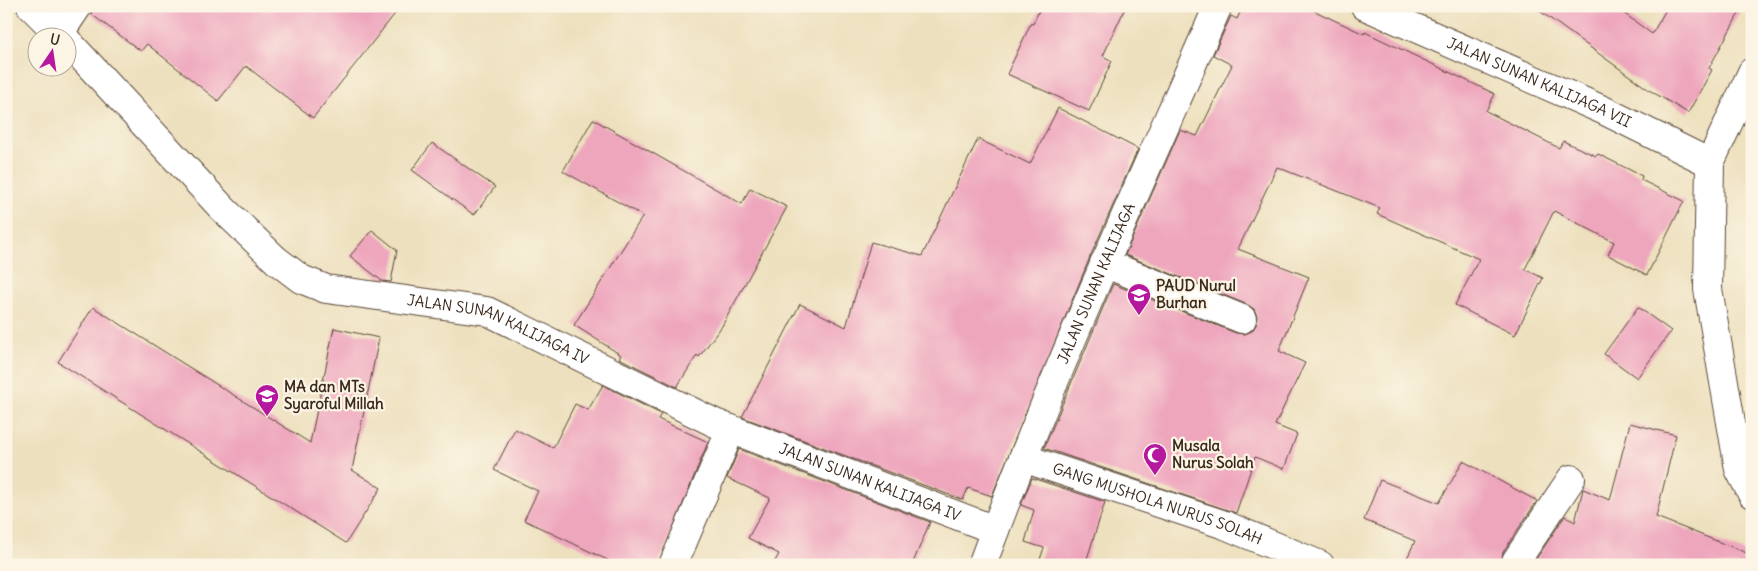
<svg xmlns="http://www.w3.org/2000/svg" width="1758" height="571" font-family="Delius,sans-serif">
  <rect width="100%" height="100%" fill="#fcf5e5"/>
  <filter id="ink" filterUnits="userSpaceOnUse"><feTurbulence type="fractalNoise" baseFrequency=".02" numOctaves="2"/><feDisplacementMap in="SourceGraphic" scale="10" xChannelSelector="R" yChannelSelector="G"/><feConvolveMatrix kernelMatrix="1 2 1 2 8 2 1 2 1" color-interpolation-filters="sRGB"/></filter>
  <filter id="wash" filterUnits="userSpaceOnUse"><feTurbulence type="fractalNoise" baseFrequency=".0096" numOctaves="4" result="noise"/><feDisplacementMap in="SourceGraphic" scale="20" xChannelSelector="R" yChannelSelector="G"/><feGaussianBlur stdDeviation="1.12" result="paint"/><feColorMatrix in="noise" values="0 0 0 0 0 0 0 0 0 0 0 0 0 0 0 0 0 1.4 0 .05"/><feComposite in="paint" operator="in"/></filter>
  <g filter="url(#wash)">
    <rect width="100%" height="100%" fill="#ede0be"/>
    <g id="blocks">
      <!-- building -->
      <path fill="#eea6bd" d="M 93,6 L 401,6 L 313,118 L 246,66 L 218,101 L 147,44 L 141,51 L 91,14 Z
        M 1041,6 L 1126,6 L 1103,56 L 1112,61 L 1089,111 L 1007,74 L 1031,23 L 1033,24 Z
        M 1243,6 L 1304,6 L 1364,34 L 1365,32 L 1495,94 L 1486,111 L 1559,148 L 1563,141 L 1596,156 L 1598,154 L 1642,176 L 1641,180 L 1684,201 L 1647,275 L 1608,255 L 1614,242 L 1554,211 L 1525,269 L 1543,278 L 1515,335 L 1455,305 L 1479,259 L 1377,214 L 1380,208 L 1277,167 L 1238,249 L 1309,277 L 1279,351 L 1305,363 L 1275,425 L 1297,434 L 1284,469 L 1255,457 L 1236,513 L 1044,448 L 1113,284 L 1236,333 L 1245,334 L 1252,331 L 1256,325 L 1257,316 L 1254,309 L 1248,305 L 1125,255 L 1180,130 L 1197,136 L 1232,65 L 1213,55 L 1231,16 L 1237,19 Z
        M 1533,6 L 1614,6 L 1652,34 L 1668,6 L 1743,6 L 1709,68 L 1712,70 L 1688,113 L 1649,90 Z
        M 1058,108 L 1138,149 L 1090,257 L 992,496 L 968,488 L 963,500 L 742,417 L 800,304 L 846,327 L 871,242 L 922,256 L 978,139 L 1030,164 Z
        M 593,119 L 742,204 L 750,188 L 787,207 L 722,326 L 699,357 L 697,355 L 677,387 L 619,358 L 621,355 L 574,325 L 643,216 L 563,171 Z
        M 432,143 L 495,187 L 474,215 L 412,170 Z
        M 372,230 L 397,250 L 391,282 L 382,281 L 350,256 Z
        M 93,307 L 310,443 L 334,328 L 379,338 L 352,470 L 381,488 L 346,543 L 58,362 Z
        M 1638,307 L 1671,331 L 1637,378 L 1604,354 Z
        M 603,385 L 661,414 L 658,419 L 708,442 L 658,565 L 618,565 L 524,520 L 538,491 L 494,470 L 515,429 L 553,448 L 575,404 L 588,410 Z
        M 1630,423 L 1676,435 L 1656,517 L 1752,555 L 1752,565 L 1532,565 L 1565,516 L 1575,522 L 1583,489 L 1610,500 Z
        M 739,449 L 930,522 L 912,565 L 773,565 L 779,554 L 748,538 L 770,498 L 727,478 Z
        M 1463,461 L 1537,501 L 1503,552 L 1501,565 L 1404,565 L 1415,541 L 1364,520 L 1380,480 L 1439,503 Z
        M 1032,478 L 1105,502 L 1085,565 L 1038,565 L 1044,548 L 1025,542 L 1034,510 L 1021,505 Z"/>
    </g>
  </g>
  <g filter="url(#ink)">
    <use href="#blocks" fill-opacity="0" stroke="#564536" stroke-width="1"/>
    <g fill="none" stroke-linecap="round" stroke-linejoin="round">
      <!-- minor casing -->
      <g stroke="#564536" stroke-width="30">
        <g id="minor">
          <path d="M 31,6 L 63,38"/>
          <path id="s1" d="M 1365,6 L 1603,110 L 1710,163"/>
          <path d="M 59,34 L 78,6"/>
          <path id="s2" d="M 68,42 L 223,209 L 276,260 L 301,279 L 326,289 L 487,311 L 715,423 L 995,530"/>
          <path d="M 1752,72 L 1710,163 L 1708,289 L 1739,469 L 1752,494"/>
          <path d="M 1104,263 L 1242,319"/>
          <path id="s3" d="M 1023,458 L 1225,525 L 1320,565"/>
          <path d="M 1516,561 L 1571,479"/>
          <path d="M 673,565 L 731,429"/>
          <path id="s4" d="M 982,565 C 1052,375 1137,191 1218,6"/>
        </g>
      </g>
      <!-- minor -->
      <use href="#minor" stroke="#fff" stroke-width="28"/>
    </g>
  </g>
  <!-- icons -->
  <defs>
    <g id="school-pin" transform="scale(1.25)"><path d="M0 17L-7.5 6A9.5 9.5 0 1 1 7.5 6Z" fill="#b5179e" stroke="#fcf5e5"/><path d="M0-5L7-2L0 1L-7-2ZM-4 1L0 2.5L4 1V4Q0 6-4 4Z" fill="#fff"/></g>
    <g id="mosque-pin" transform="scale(1.25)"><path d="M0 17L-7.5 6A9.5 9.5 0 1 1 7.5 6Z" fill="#b5179e" stroke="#fcf5e5"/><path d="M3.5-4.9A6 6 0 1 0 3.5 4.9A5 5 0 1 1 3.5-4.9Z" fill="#fff"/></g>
  </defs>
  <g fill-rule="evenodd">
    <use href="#school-pin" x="1139" y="295"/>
    <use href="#school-pin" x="267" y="396"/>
    <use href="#mosque-pin" x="1155" y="455"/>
  </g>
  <g text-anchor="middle" stroke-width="4.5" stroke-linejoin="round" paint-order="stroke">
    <!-- street labels -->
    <g font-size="15" fill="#3b2a1e" stroke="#fcf5e5">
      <text dy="5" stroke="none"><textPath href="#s1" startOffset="190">JALAN SUNAN KALIJAGA VII</textPath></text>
      <text dy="5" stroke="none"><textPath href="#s4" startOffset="304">JALAN SUNAN KALIJAGA</textPath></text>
      <text dy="5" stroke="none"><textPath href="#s2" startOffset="538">JALAN SUNAN KALIJAGA IV</textPath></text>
      <text dy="5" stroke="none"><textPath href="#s2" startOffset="942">JALAN SUNAN KALIJAGA IV</textPath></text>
      <text dy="5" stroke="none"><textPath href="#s3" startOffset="142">GANG MUSHOLA NURUS SOLAH</textPath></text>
    </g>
    <!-- poi labels -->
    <g font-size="15" font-weight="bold" fill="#3b2a1e" stroke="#fcf5e5" text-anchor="start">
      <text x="1156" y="291">PAUD Nurul<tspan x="1156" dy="17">Burhan</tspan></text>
      <text x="284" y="392">MA dan MTs<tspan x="284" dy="17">Syaroful Millah</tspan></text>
      <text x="1172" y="451">Musala<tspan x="1172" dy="17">Nurus Solah</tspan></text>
    </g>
  </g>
  <!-- margin -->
  <rect width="1758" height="571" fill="none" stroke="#fcf5e5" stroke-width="25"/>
  <!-- north arrow -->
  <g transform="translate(52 52) rotate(13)"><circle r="24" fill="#fcf5e5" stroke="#afa495"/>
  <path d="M0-4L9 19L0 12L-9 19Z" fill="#b5179e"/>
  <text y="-8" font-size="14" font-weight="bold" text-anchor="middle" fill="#3b2a1e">U</text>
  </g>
</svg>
